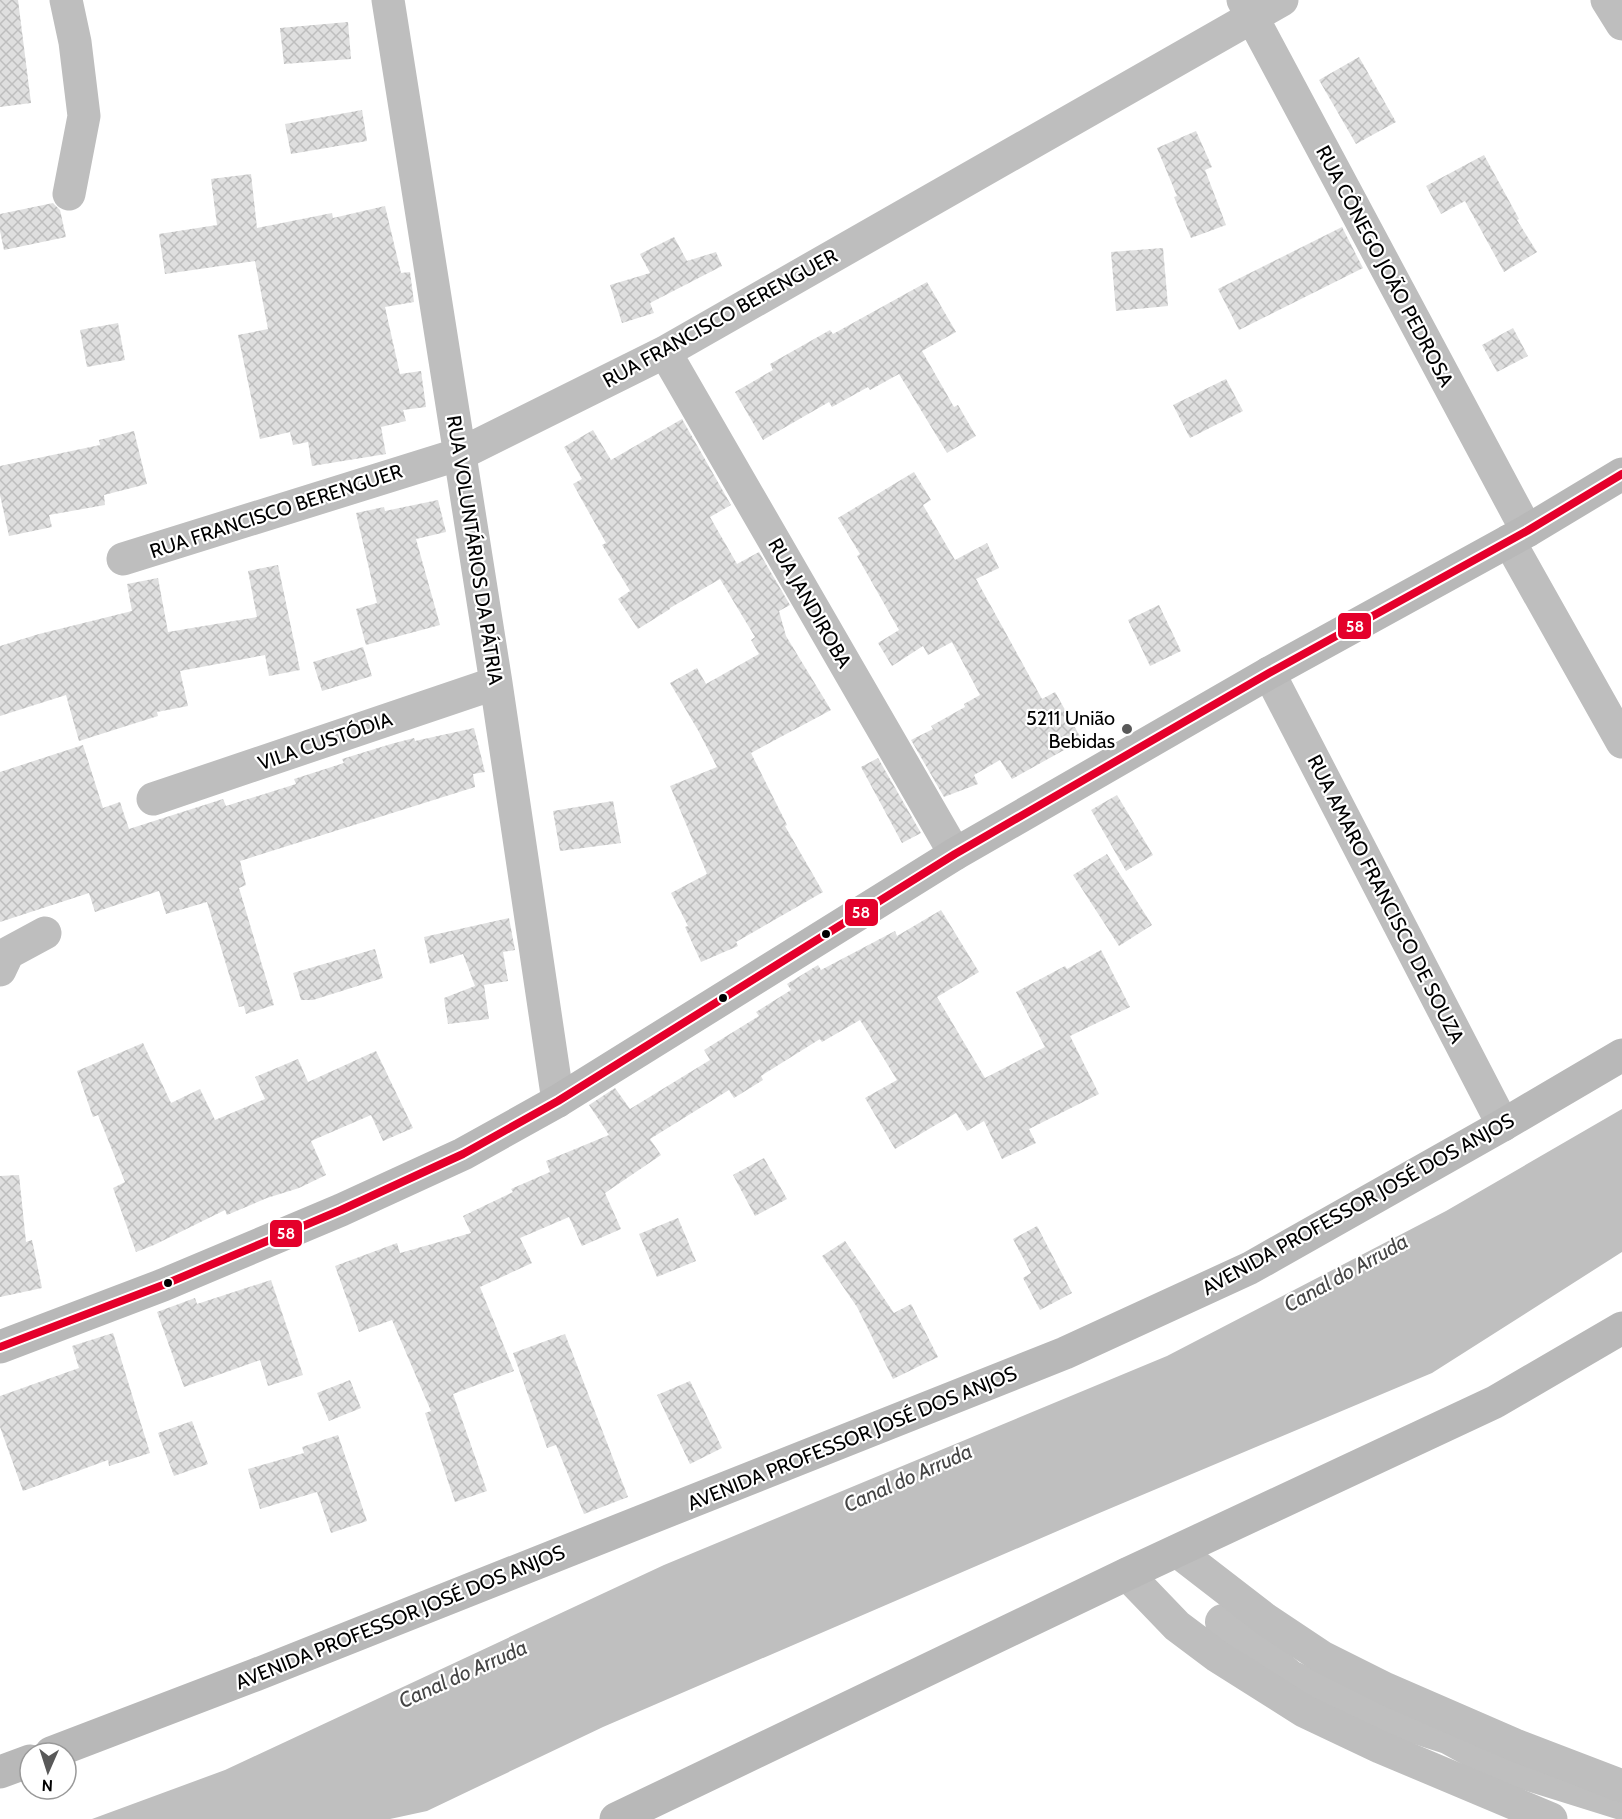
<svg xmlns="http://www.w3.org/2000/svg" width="1622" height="1819" font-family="Cabin,sans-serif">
  <defs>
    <pattern id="building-cross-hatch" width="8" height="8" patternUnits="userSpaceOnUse" patternTransform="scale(1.5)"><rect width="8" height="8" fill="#dfdfdf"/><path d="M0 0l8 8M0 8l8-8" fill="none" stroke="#bebebe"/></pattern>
  </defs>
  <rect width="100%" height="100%" fill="#fff"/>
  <!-- water -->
  <path fill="#bfbfbf" d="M 1622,1109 L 1622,1252 L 1432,1373 L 1097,1514 L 603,1727 L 427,1811 L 390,1819 L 92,1819 L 225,1770 L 664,1565 L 1167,1356 L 1446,1211 Z"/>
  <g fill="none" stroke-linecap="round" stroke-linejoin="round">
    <!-- canal -->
    <path stroke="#bfbfbf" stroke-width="36" d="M 1223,1622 L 1290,1678 L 1349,1704 L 1448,1736 L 1497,1763 L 1622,1802"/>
  </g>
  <!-- building -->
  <path fill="url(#building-cross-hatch)" d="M 0,0 L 18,0 L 31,103 L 0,107 Z
    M 348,22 L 351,59 L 284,64 L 280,28 Z
    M 1359,57 L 1396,122 L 1356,144 L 1319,80 Z
    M 362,110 L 367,141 L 291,154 L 285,124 Z
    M 1196,131 L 1212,167 L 1205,170 L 1226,225 L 1191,238 L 1174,197 L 1177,196 L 1157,148 Z
    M 1484,155 L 1519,219 L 1517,220 L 1537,252 L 1504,272 L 1465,201 L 1441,214 L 1426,186 Z
    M 251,174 L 257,228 L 332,213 L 333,218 L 385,206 L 401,273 L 410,272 L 414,302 L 385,307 L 400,374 L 421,371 L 426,407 L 403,410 L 406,421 L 381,427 L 386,454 L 312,466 L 308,442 L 293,445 L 290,432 L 260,439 L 238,335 L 268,329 L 255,261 L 165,274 L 159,234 L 217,225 L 211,179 Z
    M 53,203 L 60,210 L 66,237 L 4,250 L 0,231 L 0,214 Z
    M 1342,227 L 1363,268 L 1239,330 L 1218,289 Z
    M 674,237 L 687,261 L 716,252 L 722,266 L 650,303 L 654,313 L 622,323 L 610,285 L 650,273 L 640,254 Z
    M 1163,248 L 1168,306 L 1116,311 L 1111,252 Z
    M 927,282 L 956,332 L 922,351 L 954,407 L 958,405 L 976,436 L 947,453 L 899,374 L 870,390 L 868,387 L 832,407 L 829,402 L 763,440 L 735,392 L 773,370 L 770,364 L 830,330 L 833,334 Z
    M 118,323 L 125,360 L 87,367 L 80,330 Z
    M 1513,328 L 1528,356 L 1497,372 L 1482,345 Z
    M 1226,379 L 1243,411 L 1190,438 L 1173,405 Z
    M 682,419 L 731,505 L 710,517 L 737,564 L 759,552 L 790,605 L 779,611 L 786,636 L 831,710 L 751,753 L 787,825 L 785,826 L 823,892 L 736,942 L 738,946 L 701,962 L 685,927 L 688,926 L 671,893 L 707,874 L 670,786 L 717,767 L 699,732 L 670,683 L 697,668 L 706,684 L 759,654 L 751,640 L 755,637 L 720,579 L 670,608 L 670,609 L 638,629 L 618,599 L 630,591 L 602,545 L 606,543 L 573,484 L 582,479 L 564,447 L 593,430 L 611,460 Z
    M 134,431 L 147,484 L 104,495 L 105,505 L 49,515 L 52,527 L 9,536 L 0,495 L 0,466 L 100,445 L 99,440 Z
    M 914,472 L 931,500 L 923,505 L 955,560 L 987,543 L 999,568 L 976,579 L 1042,699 L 1055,692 L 1082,740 L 1012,779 L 1000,760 L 974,775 L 978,784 L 944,797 L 911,740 L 933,729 L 931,726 L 965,707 L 964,704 L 980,695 L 952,642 L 928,655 L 923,646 L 892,666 L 878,643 L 899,630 L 857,556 L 860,554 L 838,518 Z
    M 438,500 L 446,532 L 416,539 L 440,625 L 366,645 L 356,609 L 377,603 L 356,513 L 384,507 L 385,511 Z
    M 278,565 L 300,670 L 269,676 L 265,655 L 180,671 L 188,706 L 157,712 L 158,716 L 79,741 L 66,695 L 0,716 L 0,646 L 39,634 L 132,611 L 127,584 L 158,578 L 168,632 L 257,617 L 248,571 Z
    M 1159,605 L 1181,651 L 1150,666 L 1128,620 Z
    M 363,647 L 372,676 L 322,691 L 313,662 Z
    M 474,728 L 485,772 L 473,774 L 475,787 L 240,861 L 246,885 L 239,888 L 274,1005 L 246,1014 L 244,1006 L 239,1007 L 207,902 L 166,914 L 159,891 L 95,912 L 89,893 L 0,922 L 0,772 L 83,745 L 103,808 L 120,802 L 129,829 L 223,799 L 226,806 L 296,784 L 294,779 L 344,763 L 342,759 L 391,744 L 414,738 L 415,741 Z
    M 878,758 L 921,833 L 902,843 L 861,767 Z
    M 1117,795 L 1153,855 L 1126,871 L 1091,810 Z
    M 613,801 L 621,843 L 560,851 L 553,811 Z
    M 1107,854 L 1152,925 L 1119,946 L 1073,875 Z
    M 941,910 L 979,972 L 937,997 L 985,1078 L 1045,1047 L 1016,992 L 1065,966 L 1067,969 L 1101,950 L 1130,1007 L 1070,1036 L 1099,1094 L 1029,1129 L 1036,1143 L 1002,1159 L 984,1121 L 967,1131 L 956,1113 L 895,1149 L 865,1098 L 897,1080 L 860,1020 L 822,1042 L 820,1039 L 761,1076 L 763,1080 L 734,1098 L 729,1090 L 650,1139 L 661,1155 L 605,1193 L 621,1229 L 582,1246 L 569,1217 L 520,1238 L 532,1263 L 480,1287 L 514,1371 L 453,1394 L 487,1491 L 455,1502 L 425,1413 L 431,1411 L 392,1320 L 359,1332 L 335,1266 L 397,1243 L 400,1253 L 471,1233 L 463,1216 L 513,1192 L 511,1189 L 550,1172 L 546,1161 L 609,1135 L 589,1105 L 615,1088 L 630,1109 L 710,1060 L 704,1050 L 759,1016 L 756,1012 L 791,990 L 787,984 L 818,965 L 821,970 L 895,931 L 897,936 Z
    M 509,918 L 515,950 L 503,952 L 508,981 L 484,985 L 489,1019 L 448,1024 L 444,998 L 475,986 L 463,954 L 430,964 L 424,937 Z
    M 375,949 L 383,978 L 313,1000 L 301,1000 L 293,973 Z
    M 143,1043 L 171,1103 L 200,1089 L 215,1120 L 265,1099 L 255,1077 L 298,1059 L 308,1082 L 376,1051 L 413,1128 L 383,1141 L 371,1115 L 311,1141 L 326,1175 L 299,1188 L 267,1198 L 227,1215 L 225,1210 L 154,1245 L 136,1252 L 113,1188 L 125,1182 L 98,1115 L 93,1117 L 77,1071 Z
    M 764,1158 L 787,1199 L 755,1216 L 733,1175 Z
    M 19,1175 L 26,1242 L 32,1240 L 42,1288 L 0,1297 L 0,1176 Z
    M 678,1218 L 696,1261 L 657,1277 L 639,1234 Z
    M 1037,1226 L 1072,1293 L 1040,1310 L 1023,1278 L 1031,1273 L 1013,1239 Z
    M 845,1241 L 894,1313 L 911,1304 L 938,1357 L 893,1379 L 857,1307 L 822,1256 Z
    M 271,1280 L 303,1375 L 268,1386 L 260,1360 L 184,1387 L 157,1312 L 195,1298 L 197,1304 Z
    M 113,1333 L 150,1453 L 109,1466 L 108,1460 L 23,1491 L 0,1427 L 0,1396 L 79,1368 L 72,1346 Z
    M 565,1334 L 628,1497 L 584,1514 L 556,1445 L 547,1448 L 513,1353 Z
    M 350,1380 L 361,1408 L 329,1421 L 317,1393 Z
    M 690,1381 L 722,1448 L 690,1464 L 657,1395 Z
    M 192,1421 L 208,1464 L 174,1476 L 158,1433 Z
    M 338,1435 L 367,1521 L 331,1533 L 317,1492 L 260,1509 L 248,1469 L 304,1453 L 302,1447 Z"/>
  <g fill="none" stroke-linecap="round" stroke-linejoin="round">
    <!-- street -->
    <path stroke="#bebebe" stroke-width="33" d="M 66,0 L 75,42 L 84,116 L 69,194
      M 388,0 L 496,683 L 558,1101
      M 1243,0 L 1527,531
      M 1607,0 L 1622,24
      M 665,352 L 955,854
      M 1509,541 L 1622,742
      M 123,559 L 460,454 L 665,352 L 1282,0
      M 1269,673 L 1503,1125
      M 153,799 L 496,683
      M 0,970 L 8,953 L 45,933
      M 1177,1551 L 1265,1619 L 1322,1657 L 1386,1689 L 1515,1745 L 1622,1786
      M 1127,1574 L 1177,1626 L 1217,1656 L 1304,1711 L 1380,1747 L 1551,1819"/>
    <!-- secondary -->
    <path stroke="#b8b8b8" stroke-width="33" d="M 0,1347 L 163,1285 L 341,1210 L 463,1154 L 558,1101 L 955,854 L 1269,673 L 1527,531 L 1622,474
      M 51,1753 L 255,1675 L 1065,1353 L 1250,1268 L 1503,1125 L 1622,1055
      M 0,1772 L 30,1761
      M 616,1819 L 1127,1574 L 1495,1402 L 1622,1328"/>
    <!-- bus-1 casing -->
    <g stroke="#fff" stroke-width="12">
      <path id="bus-1" d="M 0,1347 L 163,1285 L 341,1210 L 463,1154 L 558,1101 L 955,854 L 1269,673 L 1527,531 L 1622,474"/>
    </g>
    <!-- bus-1 -->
    <use href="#bus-1" stroke="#e4002b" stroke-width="8"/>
  </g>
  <!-- markers -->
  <circle fill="#595959" stroke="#fff" stroke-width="2" cx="1127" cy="729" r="6"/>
  <g fill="#000" stroke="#fff" stroke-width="2">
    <circle cx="826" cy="934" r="5"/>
    <circle cx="723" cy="998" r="5"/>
    <circle cx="168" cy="1283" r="5"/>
  </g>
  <g text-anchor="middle" stroke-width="4.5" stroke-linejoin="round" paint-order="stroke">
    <!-- street labels -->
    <g font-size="20" fill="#000" stroke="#fff">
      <text transform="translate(1385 266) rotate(62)" y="7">RUA CÔNEGO JOÃO PEDROSA</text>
      <text transform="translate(720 318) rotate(-29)" y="7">RUA FRANCISCO BERENGUER</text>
      <text transform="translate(276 511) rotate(-18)" y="7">RUA FRANCISCO BERENGUER</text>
      <text transform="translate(475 550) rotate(81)" y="7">RUA VOLUNTÁRIOS DA PÁTRIA</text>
      <text transform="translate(810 603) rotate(60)" y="7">RUA JANDIROBA</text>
      <text transform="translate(325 741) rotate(-19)" y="7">VILA CUSTÓDIA</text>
      <text transform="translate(1386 899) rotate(63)" y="7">RUA AMARO FRANCISCO DE SOUZA</text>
      <text transform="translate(1358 1204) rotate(-29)" y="7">AVENIDA PROFESSOR JOSÉ DOS ANJOS</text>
      <text transform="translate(852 1438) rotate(-22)" y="7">AVENIDA PROFESSOR JOSÉ DOS ANJOS</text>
      <text transform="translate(400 1617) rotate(-22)" y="7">AVENIDA PROFESSOR JOSÉ DOS ANJOS</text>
    </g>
    <!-- poi labels -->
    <g font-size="20" fill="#000" stroke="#fff" text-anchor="end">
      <text x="1115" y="725">5211 União<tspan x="1115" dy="23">Bebidas</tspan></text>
    </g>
    <!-- water labels -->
    <g font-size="21" font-style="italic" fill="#444" stroke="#fff">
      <text transform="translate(1346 1273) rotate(-29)" y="7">Canal do Arruda</text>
      <text transform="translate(908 1478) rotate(-24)" y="7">Canal do Arruda</text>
      <text transform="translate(463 1674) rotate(-24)" y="7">Canal do Arruda</text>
    </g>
  </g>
  <g stroke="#fff" stroke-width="2">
    <rect x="1337" y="612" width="35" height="28" rx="6" fill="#e4002b"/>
    <rect x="844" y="898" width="35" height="29" rx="6" fill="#e4002b"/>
    <rect x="269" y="1219" width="34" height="29" rx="6" fill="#e4002b"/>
  </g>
  <g font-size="16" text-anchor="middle" font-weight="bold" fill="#fff">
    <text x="1355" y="632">58</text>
    <text x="861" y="918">58</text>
    <text x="286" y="1239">58</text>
  </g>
  <!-- north arrow -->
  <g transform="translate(48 1771) rotate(183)"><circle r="28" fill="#ffffff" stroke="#999999" stroke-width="1.5"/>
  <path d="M0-4.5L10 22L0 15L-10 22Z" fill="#595959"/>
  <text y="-9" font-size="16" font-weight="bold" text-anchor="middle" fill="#000000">N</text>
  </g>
</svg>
